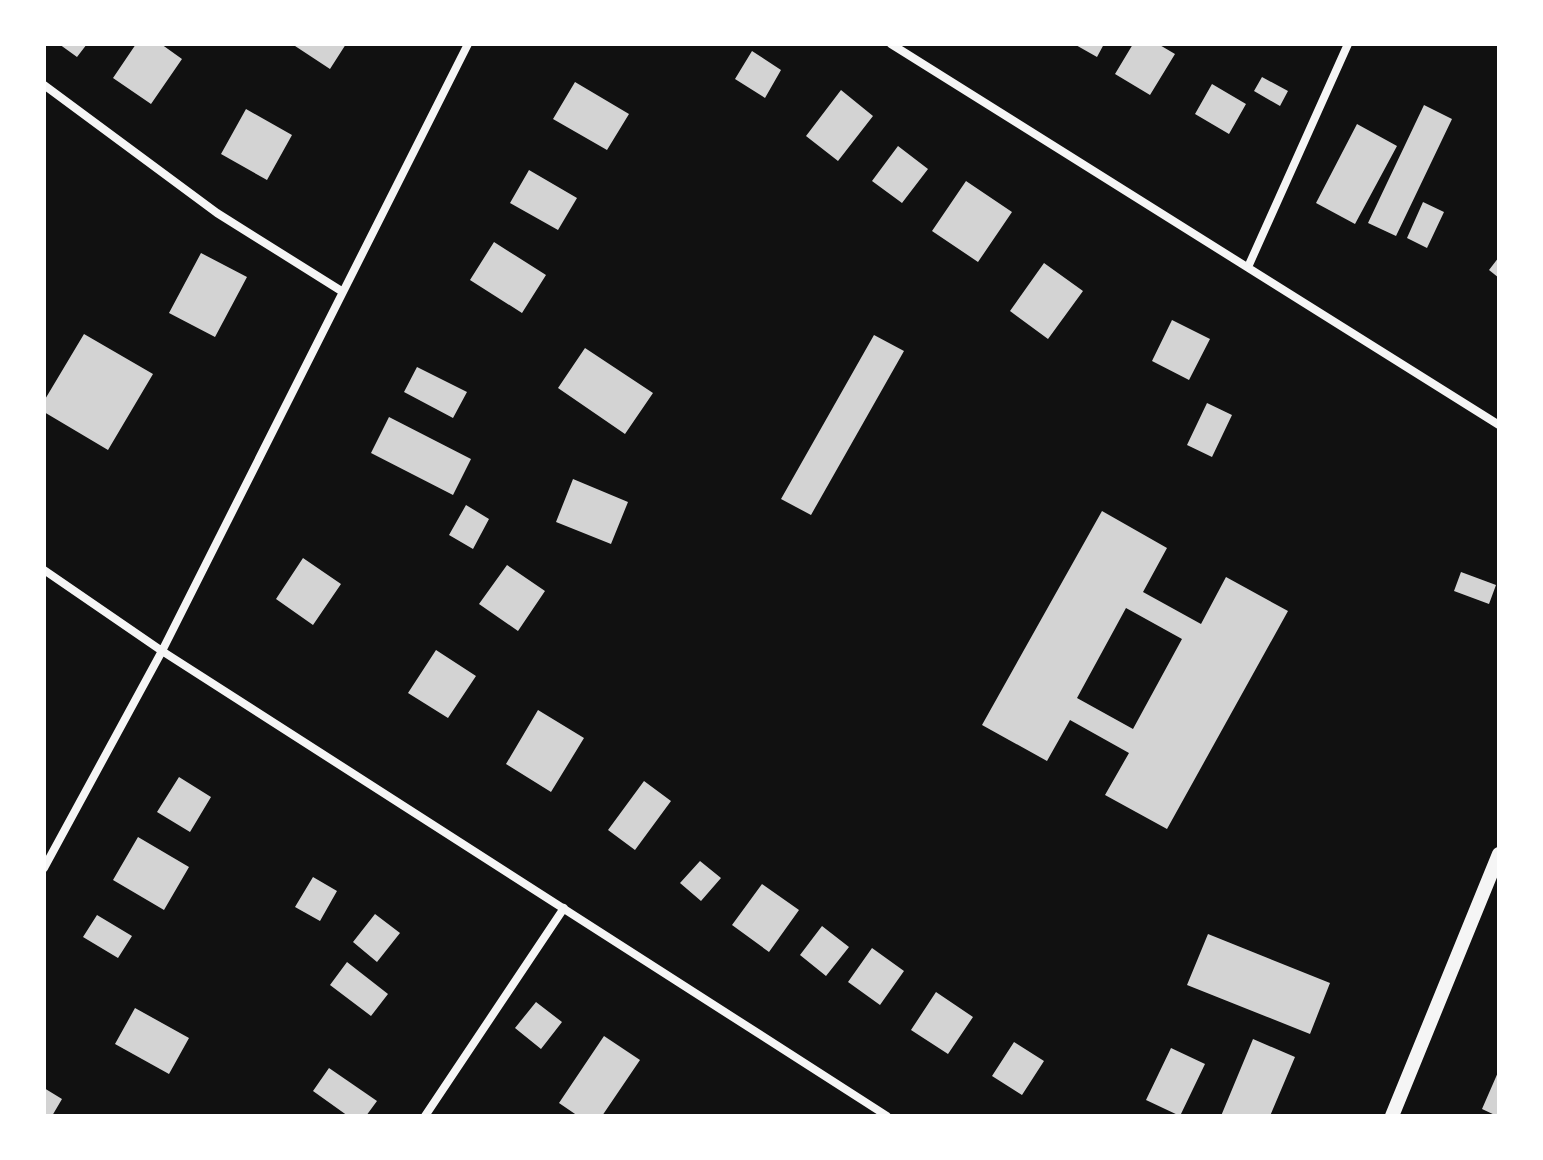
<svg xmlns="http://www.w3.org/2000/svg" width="1543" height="1160" font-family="Mulish,sans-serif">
  <rect width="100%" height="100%" fill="#111"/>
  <!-- building -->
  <path fill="#d3d3d3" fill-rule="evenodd" d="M 59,44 L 87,44 L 77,57 Z
    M 136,44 L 161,44 L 182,59 L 151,104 L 113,78 Z
    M 292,44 L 346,44 L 330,69 Z
    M 1074,44 L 1104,44 L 1097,57 Z
    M 1133,44 L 1158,44 L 1175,54 L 1150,95 L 1115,74 Z
    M 752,51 L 781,70 L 765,98 L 735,79 Z
    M 1262,77 L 1288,91 L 1280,106 L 1254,91 Z
    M 575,82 L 629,114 L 607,150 L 553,119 Z
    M 1212,84 L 1246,104 L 1229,134 L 1195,114 Z
    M 841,90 L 873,116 L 838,161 L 806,136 Z
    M 1424,105 L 1452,119 L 1396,236 L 1368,223 Z
    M 246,109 L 292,135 L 267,180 L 221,154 Z
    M 1357,124 L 1397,146 L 1355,224 L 1316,203 Z
    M 898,146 L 928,169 L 902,203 L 872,181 Z
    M 529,170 L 577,198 L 558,230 L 510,203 Z
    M 966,181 L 1012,212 L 978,262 L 932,231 Z
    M 1423,202 L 1444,212 L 1427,248 L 1407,238 Z
    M 494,242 L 546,275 L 522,313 L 470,280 Z
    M 201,253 L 247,277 L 215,337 L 169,313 Z
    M 1499,257 L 1499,278 L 1489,270 Z
    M 1044,263 L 1083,291 L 1048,339 L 1010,311 Z
    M 1172,320 L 1210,339 L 1189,380 L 1152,361 Z
    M 84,334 L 153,374 L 108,450 L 44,412 L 44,401 Z
    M 874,335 L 904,351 L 811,515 L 781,499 Z
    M 585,348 L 653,393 L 625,434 L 558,388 Z
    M 417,367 L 467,392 L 453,418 L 404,392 Z
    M 1207,403 L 1232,415 L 1212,457 L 1187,445 Z
    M 389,417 L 471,459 L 453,495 L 371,453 Z
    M 573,479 L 628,502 L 611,544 L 556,522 Z
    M 466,505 L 489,519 L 473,549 L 449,535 Z
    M 1102,511 L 1167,548 L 1143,592 L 1201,624 L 1226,577 L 1288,611 L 1167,829 L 1105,795 L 1129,753 L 1070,720 L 1047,761 L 982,725 ZM 1126,608 L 1182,639 L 1133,729 L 1077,698 Z
    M 303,558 L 341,584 L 313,625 L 276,599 Z
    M 507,565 L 545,591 L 518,631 L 479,604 Z
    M 1461,572 L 1496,585 L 1489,604 L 1454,591 Z
    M 436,650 L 476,676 L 448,718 L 408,693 Z
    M 538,710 L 584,738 L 551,792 L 506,764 Z
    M 179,777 L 211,797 L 190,832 L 157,812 Z
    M 644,781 L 671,801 L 635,850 L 608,830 Z
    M 138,837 L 189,867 L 164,910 L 113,880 Z
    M 700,861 L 721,878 L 701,901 L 680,883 Z
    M 313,877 L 337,891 L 320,921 L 295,907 Z
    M 762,884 L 799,910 L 769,952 L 732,925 Z
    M 375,914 L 400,933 L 377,962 L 353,942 Z
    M 97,915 L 132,936 L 118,958 L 83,937 Z
    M 822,926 L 849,947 L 826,976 L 800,955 Z
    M 1208,934 L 1330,983 L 1310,1034 L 1187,985 Z
    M 872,948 L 904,971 L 880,1005 L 848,982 Z
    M 347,962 L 388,994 L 371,1016 L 330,985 Z
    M 936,992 L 973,1017 L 948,1054 L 911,1030 Z
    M 536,1002 L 562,1022 L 541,1049 L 515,1028 Z
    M 135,1008 L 189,1038 L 169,1074 L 115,1044 Z
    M 604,1036 L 640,1060 L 602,1116 L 578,1116 L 559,1103 Z
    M 1253,1039 L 1295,1057 L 1270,1116 L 1221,1116 Z
    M 1014,1042 L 1044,1061 L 1022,1095 L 992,1076 Z
    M 1171,1048 L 1205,1064 L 1180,1116 L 1146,1100 Z
    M 329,1068 L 377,1101 L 366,1116 L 348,1116 L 313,1091 Z
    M 1499,1070 L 1499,1116 L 1497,1116 L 1482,1109 Z
    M 44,1088 L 62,1099 L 52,1116 L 44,1116 Z"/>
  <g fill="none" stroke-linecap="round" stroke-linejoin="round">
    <!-- minor -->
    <path stroke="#f5f5f5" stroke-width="8" d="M 891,44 L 1499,425
      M 44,85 L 217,213 L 343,292
      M 1248,267 L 1348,44
      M 44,570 L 162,651 L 887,1116
      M 44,868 L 162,651 L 468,44
      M 425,1116 L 564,908"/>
    <!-- tertiary -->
    <path stroke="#f5f5f5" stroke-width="14" d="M 1392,1116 L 1499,854"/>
  </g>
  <!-- border -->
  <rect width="1543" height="1160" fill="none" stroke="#ffffff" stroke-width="92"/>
</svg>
